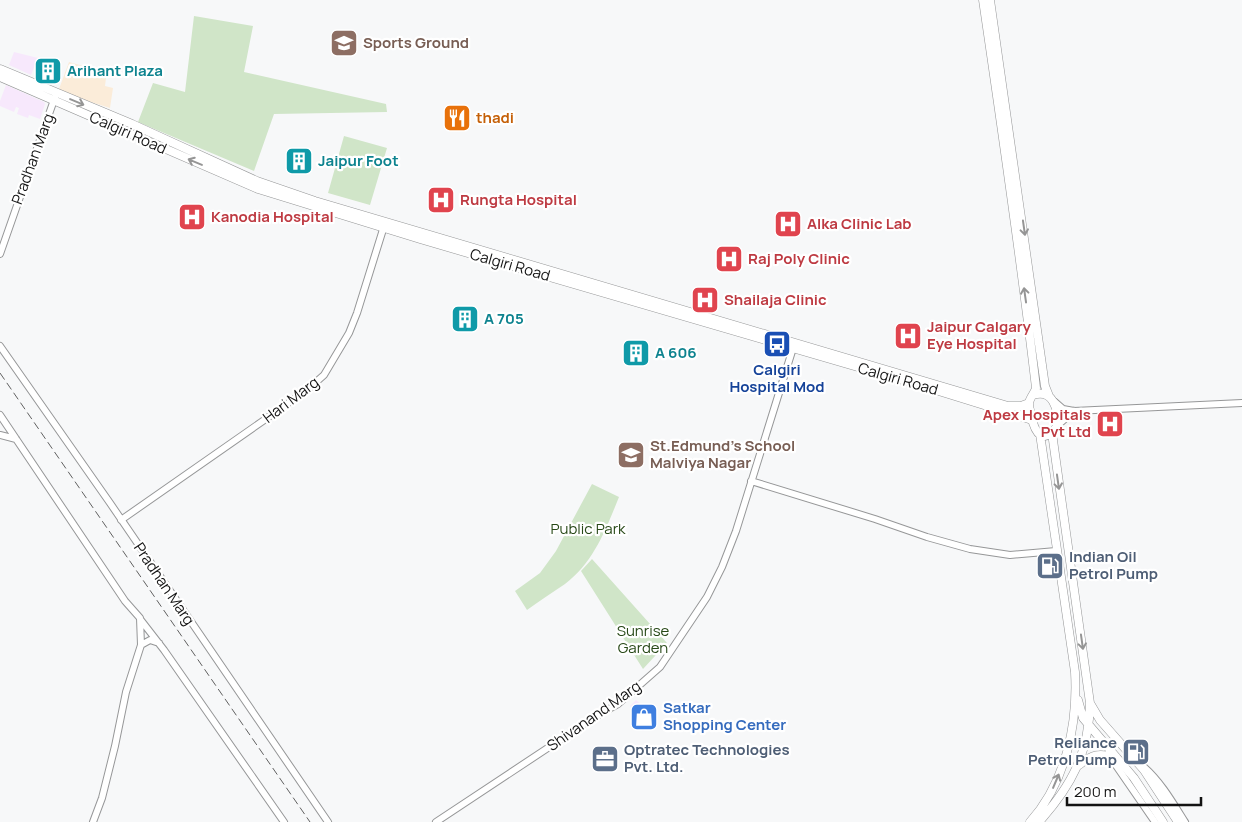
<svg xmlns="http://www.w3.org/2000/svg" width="1242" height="822" font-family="Manrope,sans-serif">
  <rect width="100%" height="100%" fill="#f7f8f9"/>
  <!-- commercial -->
  <path fill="#f7e8fc" d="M 14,52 L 38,58 L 31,75 L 9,65 Z
    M 6,85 L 44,102 L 45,104 L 40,119 L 29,115 L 28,118 L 17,114 L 19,108 L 16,107 L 14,112 L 0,106 L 0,101 Z
    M 636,700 L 657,718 L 643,731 L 636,725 L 639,723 L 631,715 L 635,711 L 630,706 Z"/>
  <!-- industrial -->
  <path fill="#fbecd9" d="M 69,62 L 94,69 L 93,75 L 106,78 L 105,86 L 113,88 L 110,108 L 81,99 L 59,89 Z"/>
  <!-- green -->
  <path fill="#d0e5c8" d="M 194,16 L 253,26 L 244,72 L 386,104 L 387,112 L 274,114 L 254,171 L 138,122 L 153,83 L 185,92 Z
    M 344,136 L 387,148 L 370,205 L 328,193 Z
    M 592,484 L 619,497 C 606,529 594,562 565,584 C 552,593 539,601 527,610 L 515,591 L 540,573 L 556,551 Z
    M 592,559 L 667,643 L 643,669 L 581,571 Z"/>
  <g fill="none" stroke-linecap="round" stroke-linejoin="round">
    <!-- minor casing -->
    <g stroke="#969798" stroke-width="8">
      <path id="minor" d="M 0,254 L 55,97
        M 0,346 L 110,503 L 328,822
        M 1055,402 L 1063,409 L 1074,411 L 1242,403
        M 0,415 L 125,601 L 140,618 L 141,645 L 126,692 L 115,746 L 102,798 L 93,822
        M 1058,425 L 1074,411
        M 0,435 L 16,439
        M 751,481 L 875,519 L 927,537 L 970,549 L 1010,555 L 1056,551
        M 121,520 L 270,416 L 307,390 L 324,375 L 349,333 L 357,313 L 385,223
        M 140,619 L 164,650 L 284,822
        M 141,645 L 150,640 L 159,643
        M 1118,759 L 1115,764 L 1155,822
        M 1144,767 C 1161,782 1173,803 1185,822
        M 436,822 L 593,718 L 618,704 L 660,667 L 707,597 L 722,567 L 736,531 L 793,348"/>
    </g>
    <!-- major casing -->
    <g stroke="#969798" stroke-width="9">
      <path id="major" d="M 983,0 C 1002,129 1021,258 1036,388 C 1035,393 1030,397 1029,403 C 1029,407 1030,411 1031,415 C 1035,434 1043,446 1058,425 C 1058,409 1053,388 1033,395
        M 990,0 L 1045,386 L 1049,396
        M 0,69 L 132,124 L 257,181 L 315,201 L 1008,406 L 1021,406 L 1029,403
        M 0,77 L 258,189 L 420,239 L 916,384 L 1032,420
        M 1078,700 L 1083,718 L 1134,778 L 1163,822
        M 1090,703 L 1100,720 L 1144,770 L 1178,822
        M 1079,765 C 1093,754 1098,753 1116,757
        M 1030,822 C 1066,782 1078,724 1075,672 L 1040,434
        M 1039,822 C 1072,785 1089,753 1090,703 L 1052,433"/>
    </g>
    <!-- minor -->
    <use href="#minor" stroke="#fff" stroke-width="6"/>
    <!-- major -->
    <use href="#major" stroke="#fff" stroke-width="8"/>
    <!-- rail -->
    <path stroke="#616161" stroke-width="1" stroke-dasharray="8 4" stroke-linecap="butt" d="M 0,373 L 310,822"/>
  </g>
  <!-- one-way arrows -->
  <defs><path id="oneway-shaft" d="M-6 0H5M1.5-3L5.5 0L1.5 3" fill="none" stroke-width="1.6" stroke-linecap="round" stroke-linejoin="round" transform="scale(1.25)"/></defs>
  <g stroke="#959595">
    <use href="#oneway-shaft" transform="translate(77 102) rotate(23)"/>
    <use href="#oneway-shaft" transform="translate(195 162) rotate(-157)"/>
    <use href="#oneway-shaft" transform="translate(1024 228) rotate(82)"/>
    <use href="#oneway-shaft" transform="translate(1025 295) rotate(-98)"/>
    <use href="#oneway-shaft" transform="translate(1058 482) rotate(82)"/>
    <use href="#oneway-shaft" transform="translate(1082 642) rotate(82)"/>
    <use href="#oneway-shaft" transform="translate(1056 781) rotate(-67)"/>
  </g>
  <!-- icons -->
  <defs>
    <g id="university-square" transform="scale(1.4375)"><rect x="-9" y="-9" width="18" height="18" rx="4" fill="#8d6e63" stroke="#fff"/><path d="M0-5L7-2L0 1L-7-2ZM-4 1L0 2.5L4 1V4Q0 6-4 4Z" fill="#fff"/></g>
    <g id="building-square" transform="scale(1.4375)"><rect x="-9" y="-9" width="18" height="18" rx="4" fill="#0f9aa8" stroke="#fff"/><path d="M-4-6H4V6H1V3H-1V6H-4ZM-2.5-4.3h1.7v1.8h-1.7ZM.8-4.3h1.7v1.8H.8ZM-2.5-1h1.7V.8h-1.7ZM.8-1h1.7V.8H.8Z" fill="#fff"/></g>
    <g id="restaurant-square" transform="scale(1.4375)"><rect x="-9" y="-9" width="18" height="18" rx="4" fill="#e8710a" stroke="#fff"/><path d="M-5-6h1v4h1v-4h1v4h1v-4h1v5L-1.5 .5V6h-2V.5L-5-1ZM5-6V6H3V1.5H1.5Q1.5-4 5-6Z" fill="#fff"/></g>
    <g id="hospital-square" transform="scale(1.4375)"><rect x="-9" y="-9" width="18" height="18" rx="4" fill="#e0444e" stroke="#fff"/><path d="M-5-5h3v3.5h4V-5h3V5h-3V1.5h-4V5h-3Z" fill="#fff"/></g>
    <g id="bus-square" transform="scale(1.4375)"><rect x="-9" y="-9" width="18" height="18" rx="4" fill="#1a4fb4" stroke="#fff"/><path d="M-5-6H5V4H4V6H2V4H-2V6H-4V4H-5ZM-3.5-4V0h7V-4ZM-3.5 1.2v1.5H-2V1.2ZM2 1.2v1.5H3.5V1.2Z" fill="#fff"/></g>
    <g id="school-square" transform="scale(1.4375)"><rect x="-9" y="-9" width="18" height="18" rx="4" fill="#8d6e63" stroke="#fff"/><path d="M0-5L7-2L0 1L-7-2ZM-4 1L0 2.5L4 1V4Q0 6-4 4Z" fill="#fff"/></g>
    <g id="fuel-square" transform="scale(1.4375)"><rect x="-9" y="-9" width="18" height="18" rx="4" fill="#5c6f8a" stroke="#fff"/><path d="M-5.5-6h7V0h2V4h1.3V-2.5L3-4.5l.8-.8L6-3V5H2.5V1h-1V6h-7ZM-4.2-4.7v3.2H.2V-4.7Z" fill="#fff"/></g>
    <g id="shop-square" transform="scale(1.4375)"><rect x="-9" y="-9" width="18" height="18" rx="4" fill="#3f7fe0" stroke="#fff"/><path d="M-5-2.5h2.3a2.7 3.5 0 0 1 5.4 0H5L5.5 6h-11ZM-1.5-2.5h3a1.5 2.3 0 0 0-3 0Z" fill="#fff"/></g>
    <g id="office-square" transform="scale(1.4375)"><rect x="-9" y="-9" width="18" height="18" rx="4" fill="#5c6f8a" stroke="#fff"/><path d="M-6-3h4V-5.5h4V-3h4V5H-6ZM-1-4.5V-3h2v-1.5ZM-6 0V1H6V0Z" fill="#fff"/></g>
  </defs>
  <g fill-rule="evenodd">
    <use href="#university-square" x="344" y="43"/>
    <use href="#building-square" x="48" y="71"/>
    <use href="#restaurant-square" x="457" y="118"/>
    <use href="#building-square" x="299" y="161"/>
    <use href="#hospital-square" x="441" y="200"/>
    <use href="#hospital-square" x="192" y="217"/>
    <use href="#hospital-square" x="788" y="224"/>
    <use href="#hospital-square" x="729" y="259"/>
    <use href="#hospital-square" x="705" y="300"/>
    <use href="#building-square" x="465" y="319"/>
    <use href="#hospital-square" x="908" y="336"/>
    <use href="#bus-square" x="777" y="344"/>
    <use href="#building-square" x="636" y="353"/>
    <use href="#hospital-square" x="1110" y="424"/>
    <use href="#school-square" x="631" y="455"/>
    <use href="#fuel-square" x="1050" y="566"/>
    <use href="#shop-square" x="644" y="717"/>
    <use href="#fuel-square" x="1136" y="752"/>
    <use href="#office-square" x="605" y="759"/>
  </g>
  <g text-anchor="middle" stroke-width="4.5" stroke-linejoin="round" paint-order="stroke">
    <!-- education labels -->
    <g font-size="15" font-weight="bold" fill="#785e54" stroke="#fff" text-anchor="start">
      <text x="363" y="48">Sports Ground</text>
      <text x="650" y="451">St.Edmund’s School<tspan x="650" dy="17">Malviya Nagar</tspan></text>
    </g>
    <!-- culture labels -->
    <g font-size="15" font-weight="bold" fill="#0d838f" stroke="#fff" text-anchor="start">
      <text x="67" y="76">Arihant Plaza</text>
      <text x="318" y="166">Jaipur Foot</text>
      <text x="484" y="324">A 705</text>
      <text x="655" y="358">A 606</text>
    </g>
    <!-- food labels -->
    <g font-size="15" font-weight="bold" fill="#c56008" stroke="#fff" text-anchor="start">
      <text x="476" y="123">thadi</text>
    </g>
    <!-- street labels -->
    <g font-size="15" fill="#131313" stroke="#fff">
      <text transform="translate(128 133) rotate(24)" y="5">Calgiri Road</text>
      <text transform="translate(33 159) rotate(-70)" y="5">Pradhan Marg</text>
      <text transform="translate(510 265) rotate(16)" y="5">Calgiri Road</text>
      <text transform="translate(898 379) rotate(16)" y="5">Calgiri Road</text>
      <text transform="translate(291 400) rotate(-37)" y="5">Hari Marg</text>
      <text transform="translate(164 584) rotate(56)" y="5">Pradhan Marg</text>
      <text transform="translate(594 716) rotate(-35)" y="5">Shivanand Marg</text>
    </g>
    <!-- health labels -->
    <g font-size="15" font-weight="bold" fill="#be3a42" stroke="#fff" text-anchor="start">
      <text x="460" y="205">Rungta Hospital</text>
      <text x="211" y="222">Kanodia Hospital</text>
      <text x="807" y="229">Alka Clinic Lab</text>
      <text x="748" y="264">Raj Poly Clinic</text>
      <text x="724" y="305">Shailaja Clinic</text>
      <text x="927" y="332">Jaipur Calgary<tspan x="927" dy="17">Eye Hospital</tspan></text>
      <text x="1091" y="420" text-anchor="end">Apex Hospitals<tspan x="1091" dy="17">Pvt Ltd</tspan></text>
    </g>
    <!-- transit labels -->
    <g font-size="15" font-weight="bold" fill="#164399" stroke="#fff">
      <text x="777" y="375">Calgiri<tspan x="777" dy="17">Hospital Mod</tspan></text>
    </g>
    <!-- park labels -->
    <g font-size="15" fill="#284918" stroke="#fff">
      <text x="588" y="534">Public Park</text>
      <text x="643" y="636">Sunrise<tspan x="643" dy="17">Garden</tspan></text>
    </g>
    <!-- service labels -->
    <g font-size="15" font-weight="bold" fill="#4e5e75" stroke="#fff" text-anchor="start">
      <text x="1069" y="562">Indian Oil<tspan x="1069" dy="17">Petrol Pump</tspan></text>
      <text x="1117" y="748" text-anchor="end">Reliance<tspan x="1117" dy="17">Petrol Pump</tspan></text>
      <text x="624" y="755">Optratec Technologies<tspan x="624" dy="17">Pvt. Ltd.</tspan></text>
    </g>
    <!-- shop labels -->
    <g font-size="15" font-weight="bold" fill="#366cbe" stroke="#fff" text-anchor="start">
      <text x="663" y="713">Satkar<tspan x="663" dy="17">Shopping Center</tspan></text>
    </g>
  </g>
  <!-- scale -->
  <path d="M1067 797v8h134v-8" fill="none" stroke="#131313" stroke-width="2.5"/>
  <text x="1074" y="797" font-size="15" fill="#131313" stroke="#ffffff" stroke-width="4" paint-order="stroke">200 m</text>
</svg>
